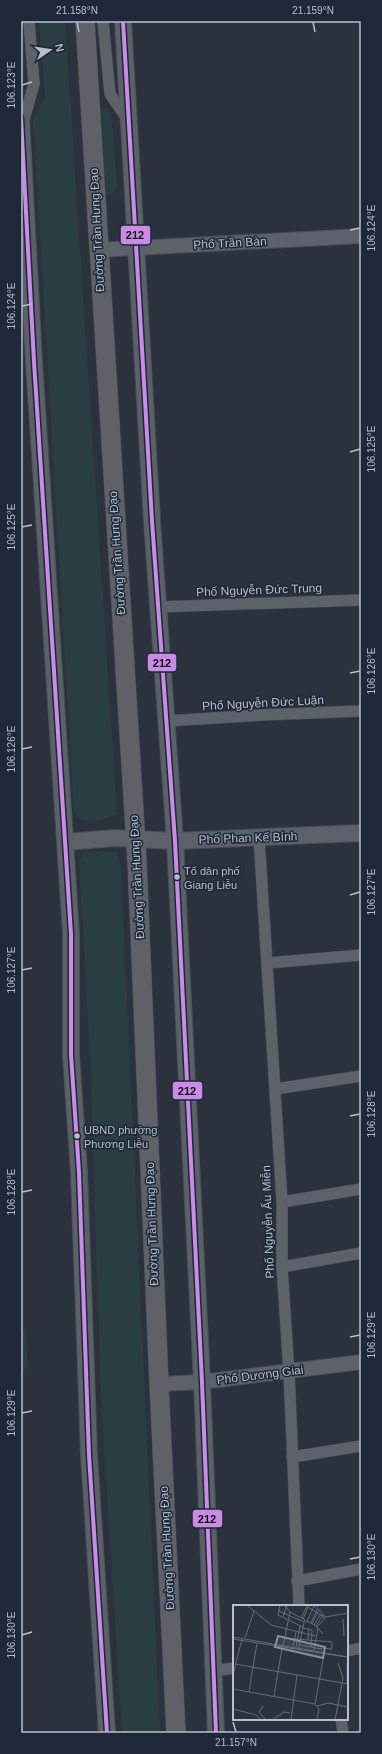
<svg xmlns="http://www.w3.org/2000/svg" width="382" height="1754" font-family="Helvetica,sans-serif">
  <rect width="100%" height="100%" fill="#2c323d"/>
  <!-- green -->
  <path fill="#283e43" d="M 39,21 L 65,21 L 117,814 C 101,820 94,825 78,818 L 74,811 L 33,118 L 45,98 Z
    M 108,107 L 112,124 L 117,185 L 113,194 L 107,196 L 104,167 L 102,109 Z
    M 91,851 L 117,852 L 121,868 L 160,1733 L 122,1733 L 101,1399 L 90,1050 L 79,861 L 84,853 Z
    M 26,1328 L 28,1366 L 21,1373 L 21,1333 Z"/>
  <g fill="none" stroke-linecap="round" stroke-linejoin="round">
    <!-- minor casing -->
    <g stroke="#494d55" stroke-width="12">
      <path id="minor" d="M 103,21 L 110,94 L 128,120
        M 22,126 L 34,84 L 29,21
        M 158,607 L 361,600
        M 167,721 L 262,715 L 361,711
        M 259,837 L 282,1202 L 282,1267 L 289,1372 L 299,1606
        M 267,963 L 361,955
        M 275,1089 L 361,1076
        M 282,1202 L 361,1189
        M 282,1267 L 361,1253
        M 292,1457 L 361,1446
        M 297,1581 L 361,1569
        M 347,1651 L 361,1648
        M 213,1671 L 234,1668
        M 341,1719 L 343,1733"/>
    </g>
    <!-- tertiary casing -->
    <g stroke="#494d55" stroke-width="16">
      <path id="tertiary" d="M 98,250 L 361,236
        M 159,1384 L 202,1382 L 361,1362"/>
    </g>
    <!-- secondary casing -->
    <g stroke="#494d55" stroke-width="18">
      <path id="secondary" d="M 123,21 L 152,521 L 175,841 L 202,1382 L 216,1733
        M 21,118 L 34,362 L 71,934 L 71,1055 L 79,1172 L 89,1455 L 107,1733
        M 65,842 L 115,838 L 175,841 L 361,833"/>
    </g>
    <!-- trunk casing -->
    <g stroke="#494e58" stroke-width="20">
      <path id="trunk" d="M 85,21 L 137,861 L 159,1384 L 176,1733"/>
    </g>
    <!-- minor -->
    <use href="#minor" stroke="#5d616a" stroke-width="11"/>
    <!-- tertiary -->
    <use href="#tertiary" stroke="#5d616a" stroke-width="14"/>
    <!-- secondary -->
    <use href="#secondary" stroke="#5c6068" stroke-width="16"/>
    <!-- trunk -->
    <use href="#trunk" stroke="#5e6268" stroke-width="19"/>
    <!-- bus-1 casing -->
    <g stroke="#1e2838" stroke-width="7">
      <path id="bus-1" d="M 123,21 L 152,521 L 175,841 L 202,1382 L 216,1733
        M 21,118 L 34,362 L 71,934 L 71,1055 L 79,1172 L 89,1455 L 107,1733"/>
    </g>
    <!-- bus-1 -->
    <use href="#bus-1" stroke="#ca8be6" stroke-width="4"/>
  </g>
  <!-- ticks -->
  <path fill="none" stroke="#b7becd" stroke-width="1.5" d="M 77,22 L 79,32M 313,22 L 315,32M 22,85 L 32,82M 350,230 L 360,228M 22,306 L 32,304M 350,452 L 360,449M 22,527 L 32,525M 350,673 L 360,671M 22,749 L 32,747M 350,895 L 360,892M 22,970 L 32,968M 350,1116 L 360,1114M 22,1192 L 32,1190M 350,1337 L 360,1335M 22,1413 L 32,1411M 350,1559 L 360,1557M 22,1635 L 32,1632M 233,1722 L 236,1732"/>
  <!-- markers -->
  <g fill="#b7becd" stroke="#1e2838" stroke-width="1.5">
    <circle cx="177" cy="877" r="3.5"/>
    <circle cx="77" cy="1136" r="3.5"/>
  </g>
  <g text-anchor="middle" stroke-width="3" stroke-linejoin="round" paint-order="stroke">
    <!-- bus labels -->
    <g font-size="11" fill="#b7becd" stroke="#1e2838" text-anchor="start">
      <text x="184" y="875">Tổ dân phố<tspan x="184" dy="14">Giang Liễu</tspan></text>
      <text x="84" y="1134">UBND phường<tspan x="84" dy="14">Phương Liễu</tspan></text>
    </g>
    <!-- street labels -->
    <g font-size="12" fill="#b7becd" stroke="#1e2838">
      <text transform="translate(97 230) rotate(-93)" y="4">Đường Trần Hưng Đạo</text>
      <text transform="translate(230 243) rotate(-3)" y="4">Phố Trần Bàn</text>
      <text transform="translate(117 553) rotate(-94)" y="4">Đường Trần Hưng Đạo</text>
      <text transform="translate(259 590) rotate(-2)" y="4">Phố Nguyễn Đức Trung</text>
      <text transform="translate(263 703) rotate(-3)" y="4">Phố Nguyễn Đức Luận</text>
      <text transform="translate(248 838) rotate(-2)" y="4">Phố Phan Kế Bính</text>
      <text transform="translate(137 877) rotate(-93)" y="4">Đường Trần Hưng Đạo</text>
      <text transform="translate(268 1222) rotate(-92)" y="4">Phố Nguyễn Ấu Miễn</text>
      <text transform="translate(152 1224) rotate(-92)" y="4">Đường Trần Hưng Đạo</text>
      <text transform="translate(260 1375) rotate(-7)" y="4">Phố Dương Giai</text>
      <text transform="translate(167 1548) rotate(-93)" y="4">Đường Trần Hưng Đạo</text>
    </g>
  </g>
  <!-- overview -->
  <g transform="translate(233 1605)">
    <rect width="115" height="115" fill="#2c323d"/>
    <path fill="none" stroke="#394b69" stroke-width="2" d="M 82,0 L 92,12M 114,58 L 114,78"/>
    <path fill="none" stroke="#646a77" stroke-width="1" d="M 14,0 L 38,20 L 82,31M 47,0 L 45,10 L 70,22M 51,0 L 57,7 L 72,15 L 71,17M 72,0 L 92,13 L 84,22M 46,6 L 71,17M 50,12 L 54,0M 92,12 L 115,8M 68,13 L 74,1M 70,14 L 75,2M 110,14 L 111,31M 74,16 L 81,1M 72,18 L 74,16 L 83,21 L 90,29M 78,18 L 84,4M 79,19 L 86,5M 81,20 L 88,9M 83,21 L 90,10M 70,23 L 76,24 L 75,35M 76,24 L 79,25 L 78,42M 0,32 L 115,52M 12,33 L 21,6M 51,33 L 99,37 L 99,44 L 89,43M 0,34 L 113,52M 67,40 L 89,44M 50,41 L 57,7M 60,41 L 63,27M 63,42 L 67,21M 65,45 L 71,18M 81,45 L 85,23M 2,59 L 115,79M 0,70 L 9,34M 0,84 L 82,99M 16,87 L 24,38M 41,91 L 49,43M 82,99 L 91,50M 82,99 L 86,104 L 84,115M 30,101 L 26,107 L 33,115M 84,101 L 95,98 L 115,102M 0,104 L 23,110 L 28,115M 39,115 L 51,107 L 57,108M 58,115 L 64,70M 102,115 L 110,73 L 105,58"/>
    <path fill="#868d9b" fill-opacity="0.15" stroke="#868d9b" stroke-width="2" d="M 45,31 L 92,42 L 90,53 L 42,42 Z"/>
    <rect width="115" height="115" fill="none" stroke="#b7becd" stroke-width="2"/>
  </g>
  <g stroke="#1e2838" stroke-width="1.5">
    <rect x="120" y="225" width="31" height="20" rx="4" fill="#ca8be6"/>
    <rect x="147" y="653" width="30" height="19" rx="4" fill="#ca8be6"/>
    <rect x="172" y="1081" width="31" height="19" rx="4" fill="#ca8be6"/>
    <rect x="192" y="1509" width="31" height="19" rx="4" fill="#ca8be6"/>
  </g>
  <g font-size="11" text-anchor="middle" font-weight="bold" fill="#111">
    <text x="135" y="239">212</text>
    <text x="162" y="667">212</text>
    <text x="187" y="1095">212</text>
    <text x="207" y="1523">212</text>
  </g>
  <!-- border -->
  <rect width="382" height="1754" fill="none" stroke="#1e2838" stroke-width="44"/>
  <!-- north arrow -->
  <g transform="translate(50 50) rotate(77)" stroke="#1e2838" stroke-width="3" paint-order="stroke">
  <path d="M0-3L7 15L0 10L-7 15Z" fill="#b7becd"/>
  <text y="-6" font-size="11" font-weight="bold" text-anchor="middle" fill="#b7becd">N</text>
  </g>
  <rect x="22" y="22" width="338" height="1710" fill="none" stroke="#b7becd" stroke-width="1.5"/>
  <g font-size="10" text-anchor="middle" fill="#b7becd">
    <text x="77" y="14">21.158°N</text>
    <text x="313" y="14">21.159°N</text>
    <text transform="translate(11 85) rotate(-90)" y="4">106.123°E</text>
    <text transform="translate(371 228) rotate(-90)" y="4">106.124°E</text>
    <text transform="translate(11 306) rotate(-90)" y="4">106.124°E</text>
    <text transform="translate(371 449) rotate(-90)" y="4">106.125°E</text>
    <text transform="translate(11 527) rotate(-90)" y="4">106.125°E</text>
    <text transform="translate(371 671) rotate(-90)" y="4">106.126°E</text>
    <text transform="translate(11 749) rotate(-90)" y="4">106.126°E</text>
    <text transform="translate(371 892) rotate(-90)" y="4">106.127°E</text>
    <text transform="translate(11 970) rotate(-90)" y="4">106.127°E</text>
    <text transform="translate(371 1114) rotate(-90)" y="4">106.128°E</text>
    <text transform="translate(11 1192) rotate(-90)" y="4">106.128°E</text>
    <text transform="translate(371 1335) rotate(-90)" y="4">106.129°E</text>
    <text transform="translate(11 1413) rotate(-90)" y="4">106.129°E</text>
    <text transform="translate(371 1557) rotate(-90)" y="4">106.130°E</text>
    <text transform="translate(11 1635) rotate(-90)" y="4">106.130°E</text>
    <text x="236" y="1746">21.157°N</text>
  </g>
</svg>
